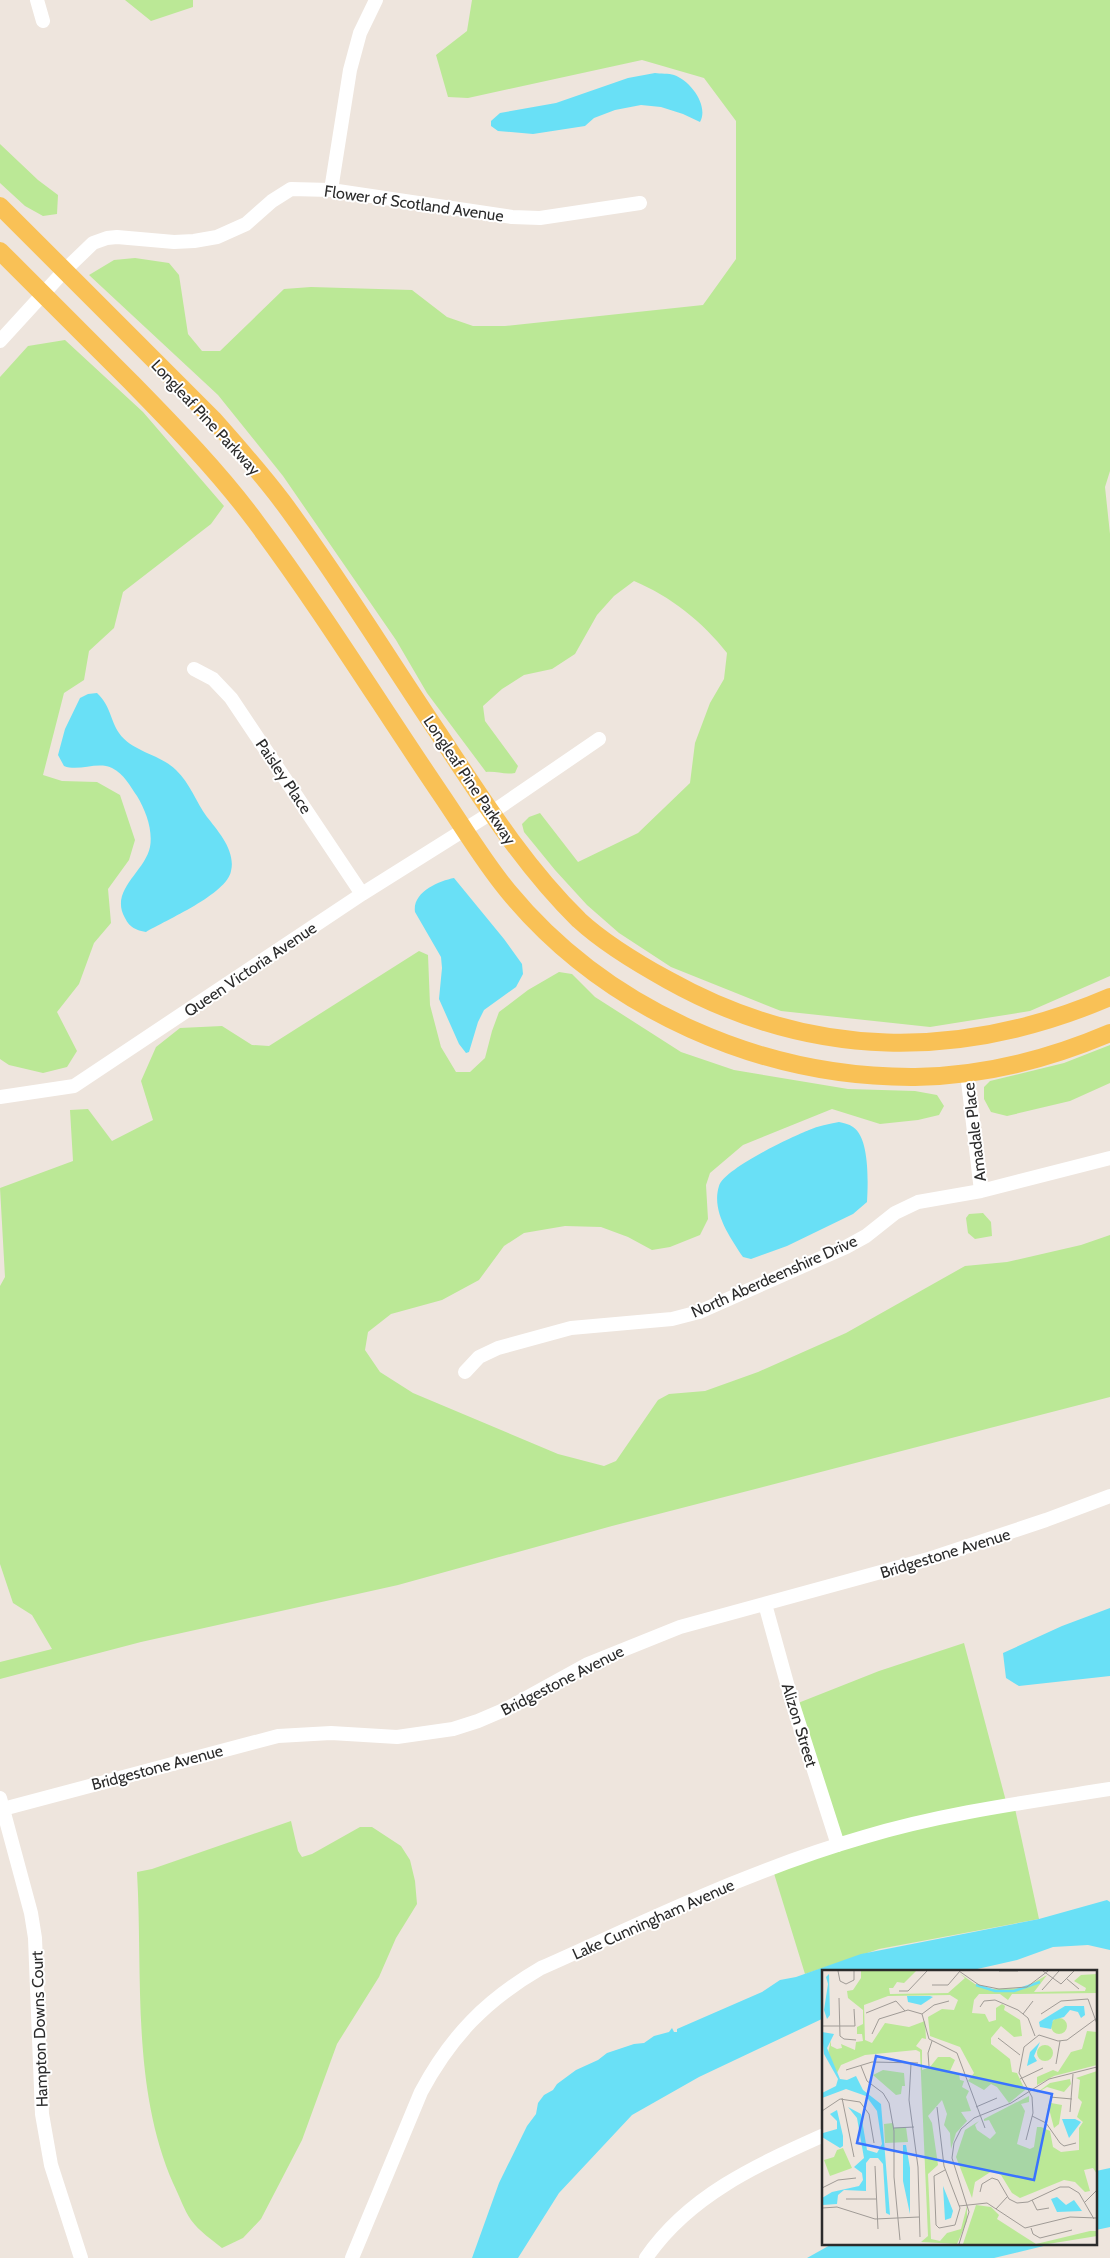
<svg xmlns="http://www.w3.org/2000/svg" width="1110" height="2258" font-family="Cabin,sans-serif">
  <rect width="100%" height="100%" fill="#eee5dd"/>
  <!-- green -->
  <path fill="#bbe896" d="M 125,0 L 193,0 L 193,7 L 151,21 Z
    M 472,0 L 1110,0 L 1110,471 L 1105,487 L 1110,534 L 1110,976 L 1030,1011 L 930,1027 L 781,1011 L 671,967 L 619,933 L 587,905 L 555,870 L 524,832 L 522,824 L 529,817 L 540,813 L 578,862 L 638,833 L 690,783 L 695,743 L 710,703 L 724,679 L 727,653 C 703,622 670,596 634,581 L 614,596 L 597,615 L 575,654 L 552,669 L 524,675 L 502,689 L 483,706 L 485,721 L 518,766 L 515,773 C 504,775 497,771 486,772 L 427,693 L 396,640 L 283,476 L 218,395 L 89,275 L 114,260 L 135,258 L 169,263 L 179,275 L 188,334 L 202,351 L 220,351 L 284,289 L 311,287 L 412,290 L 447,317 L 473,326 L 505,326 L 703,305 L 736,259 L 736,121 L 704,78 L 642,60 L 468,98 L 448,97 L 436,55 L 467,31 Z
    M 0,144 L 38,180 L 58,195 L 57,214 L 43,216 L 25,206 L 0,183 Z
    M 65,340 L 143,412 L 224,506 L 211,524 L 123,592 L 114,628 L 89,651 L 84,680 L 64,693 L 43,775 L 62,781 L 97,782 L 120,795 L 135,840 L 129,860 L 108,889 L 111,923 L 94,943 L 79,984 L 57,1012 L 77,1051 L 67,1067 L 43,1073 L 9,1065 L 0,1059 L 0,377 L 28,346 Z
    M 419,951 L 428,955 L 430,1005 L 441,1047 L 456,1072 L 470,1072 L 485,1058 L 492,1031 L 499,1012 L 528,990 L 559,972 L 572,974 L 595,997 L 681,1052 L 734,1070 L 848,1089 L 915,1091 L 937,1095 L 944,1106 L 939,1115 L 918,1120 L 880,1124 L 832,1109 L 743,1145 L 710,1173 L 706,1185 L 708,1219 L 700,1235 L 670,1247 L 652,1250 L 628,1237 L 601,1227 L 565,1226 L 524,1233 L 504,1246 L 479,1280 L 442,1300 L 391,1314 L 368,1332 L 365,1350 L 380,1372 L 413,1393 L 558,1454 L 604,1466 L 616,1461 L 658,1400 L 669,1394 L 705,1391 L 758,1372 L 846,1333 L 965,1266 L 1007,1262 L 1081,1245 L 1110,1235 L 1110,1397 L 612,1526 L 398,1585 L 141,1642 L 0,1679 L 0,1662 L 52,1649 L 32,1615 L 13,1603 L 0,1564 L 0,1286 L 5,1277 L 0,1188 L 73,1161 L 70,1110 L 88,1109 L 112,1141 L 153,1120 L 141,1081 L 156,1047 L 180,1028 L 222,1026 L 252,1045 L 269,1046 Z
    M 1110,1045 L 1110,1083 L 1070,1101 L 1007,1116 L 991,1112 L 984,1099 L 984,1087 L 990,1081 L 1064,1063 Z
    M 983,1213 L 991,1222 L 992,1236 L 975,1239 L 968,1233 L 966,1218 L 969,1214 Z
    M 964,1643 L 1007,1805 L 1014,1804 L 1039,1919 L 879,1949 L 805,1974 L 772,1867 L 837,1845 L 793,1705 L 879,1671 Z
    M 291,1821 L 298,1851 L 302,1857 L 312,1854 L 360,1827 L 372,1827 L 401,1846 L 410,1860 L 415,1881 L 417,1904 L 396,1938 L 379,1977 L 337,2044 L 302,2140 L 261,2219 L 243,2238 L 222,2248 C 212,2240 199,2231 191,2220 C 184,2210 179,2195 173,2183 C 131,2086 143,1975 137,1872 L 152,1869 Z"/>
  <!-- water -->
  <path fill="#69e0f6" d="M 655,73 C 660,74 669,73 674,75 C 691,81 709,106 700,122 L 683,114 L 661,107 L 641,105 L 615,110 L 594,118 L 585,126 L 533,134 L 498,131 L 491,126 L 491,121 L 500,113 L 556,103 L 628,78 Z
    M 97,693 C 111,706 110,720 119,733 C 132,752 160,754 176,770 C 190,783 196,802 207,817 C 218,831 236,851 231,871 C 227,894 166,920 146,932 C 136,930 130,928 125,918 C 109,890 145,872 150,847 C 153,830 146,811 137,796 C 130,786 124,774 112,768 C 97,761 79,772 64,766 L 58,755 L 65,729 L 80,698 L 88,694 Z
    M 454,878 L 504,939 L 522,964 L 523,974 L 516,987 L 484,1010 L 478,1022 L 469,1052 L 466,1053 L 459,1044 L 439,999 L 442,968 L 441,957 L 415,912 C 412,892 439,881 454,878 Z
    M 839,1122 C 843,1123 849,1124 853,1127 C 870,1138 868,1184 867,1202 L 853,1214 L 787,1246 L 751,1259 L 743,1257 C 730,1237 711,1211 719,1186 C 724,1169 791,1137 809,1130 C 818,1126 829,1124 839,1122 Z
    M 1110,1608 L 1110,1676 L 1019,1686 L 1006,1678 L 1003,1653 L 1062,1626 Z
    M 1107,1900 L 1110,1902 L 1110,1950 L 1088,1945 L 1053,1947 L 1017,1960 L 964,1972 L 824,1972 L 824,2018 L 699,2077 L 632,2115 L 559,2193 L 518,2258 L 472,2258 L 499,2183 L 527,2126 L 536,2114 L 538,2103 L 544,2095 L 553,2090 L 557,2084 L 576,2070 L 598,2060 L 607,2053 L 634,2044 L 644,2043 L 654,2036 L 669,2032 L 672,2028 L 674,2032 L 677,2032 L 677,2029 L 762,1992 L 780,1980 L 796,1977 L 861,1954 L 1039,1919 Z
    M 1110,2168 L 1110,2227 L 1096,2230 L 1096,2171 Z
    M 832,2244 L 1052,2244 L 994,2258 L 807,2258 Z"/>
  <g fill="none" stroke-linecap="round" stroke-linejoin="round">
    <!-- minor -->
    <path stroke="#fff" stroke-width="14" d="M 37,0 L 43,21
      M 331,190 L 350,70 L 360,33 L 376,0
      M 0,341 L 65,270 L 93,243 L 107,238 L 117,237 L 174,242 L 194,241 L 217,237 L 246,224 L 272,201 L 291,189 L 331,190 L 512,217 L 540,218 L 640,203
      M 194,669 L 213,679 L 231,698 L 362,894
      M 967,1073 L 981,1191
      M 0,1097 L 74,1086 L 362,894 L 491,813 L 599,739
      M 465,1372 L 479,1357 L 498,1348 L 571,1328 L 672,1319 L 699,1312 L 846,1247 L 866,1236 L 895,1213 L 918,1202 L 981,1191 L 1110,1158
      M 765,1604 L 793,1705 L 838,1845
      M 0,1798 L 31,1913 L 35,1938 L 42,2114 L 51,2165 L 81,2258
      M 3,1809 L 278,1736 L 331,1733 L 397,1737 L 453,1729 L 478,1721 L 506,1709 L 588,1664 L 680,1627 L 932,1558 L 1046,1520 L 1110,1496
      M 352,2258 L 421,2092 C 451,2036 486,2000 541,1968 C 647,1921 752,1869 864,1837 C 944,1813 1028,1802 1110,1789
      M 646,2258 C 689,2195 757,2165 824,2135"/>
    <!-- major -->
    <path stroke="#f9c156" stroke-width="18" d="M 0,206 L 213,419 C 237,446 261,473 282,501 C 338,576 387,657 439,734 C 482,799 523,865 579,920 C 605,944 637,963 668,980 C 811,1060 961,1061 1110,997
      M 0,251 C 44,295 88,339 132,383 C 175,427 219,472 256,522 C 321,609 379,703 440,793 C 462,825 483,861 508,891 C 606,1010 762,1078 915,1077 C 981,1076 1049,1059 1110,1033"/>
  </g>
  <g text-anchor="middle" stroke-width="4" stroke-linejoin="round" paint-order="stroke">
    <!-- street labels -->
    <g font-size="16" fill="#2b2b2b" stroke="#fff">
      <text transform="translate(414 203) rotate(8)" y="6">Flower of Scotland Avenue</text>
      <text transform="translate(206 417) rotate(47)" y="6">Longleaf Pine Parkway</text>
      <text transform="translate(284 776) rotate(56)" y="6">Paisley Place</text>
      <text transform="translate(470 780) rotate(56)" y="6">Longleaf Pine Parkway</text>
      <text transform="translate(250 969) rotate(-34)" y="6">Queen Victoria Avenue</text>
      <text transform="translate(974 1132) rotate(-97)" y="6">Amadale Place</text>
      <text transform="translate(774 1276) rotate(-24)" y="6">North Aberdeenshire Drive</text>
      <text transform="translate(945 1553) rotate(-17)" y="6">Bridgestone Avenue</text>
      <text transform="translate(562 1680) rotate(-27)" y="6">Bridgestone Avenue</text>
      <text transform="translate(800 1725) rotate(73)" y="6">Alizon Street</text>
      <text transform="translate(157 1767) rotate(-15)" y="6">Bridgestone Avenue</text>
      <text transform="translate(653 1919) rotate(-24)" y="6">Lake Cunningham Avenue</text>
      <text transform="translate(39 2029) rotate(-92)" y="6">Hampton Downs Court</text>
    </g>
  </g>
  <!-- overview -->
  <g transform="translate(822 1970)">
    <rect width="275" height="275" fill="#eee5dd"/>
    <path d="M 39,1 L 94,1 L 82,13 L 75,12 L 71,18 L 67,18 L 68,24 L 126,23 L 143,8 L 137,3 L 153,14 L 168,19 L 202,18 L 225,5 L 212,22 L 263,21 L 264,18 L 252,11 L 259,5 L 275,4 L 275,23 L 190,24 L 186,30 L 178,24 L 157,24 L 152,30 L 150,43 L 163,44 L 167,52 L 174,50 L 174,38 L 180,34 L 183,36 L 182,40 L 198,50 L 200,66 L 192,67 L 179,56 L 169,68 L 169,74 L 188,89 L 190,102 L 195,103 L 203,120 L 187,133 L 175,117 L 169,114 L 162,120 L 146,111 L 152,103 L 138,77 L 108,66 L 106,47 L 120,39 L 132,40 L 136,30 L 128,25 L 66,26 L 42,35 L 43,70 L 50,73 L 63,53 L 87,57 L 103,51 L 104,69 L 100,68 L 94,76 L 100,80 L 100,100 L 108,97 L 116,87 L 128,87 L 133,90 L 128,101 L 137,104 L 138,110 L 142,111 L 140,117 L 147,121 L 144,127 L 149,141 L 139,142 L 145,151 L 134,163 L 129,179 L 128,163 L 122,155 L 125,144 L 120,130 L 106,146 L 110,153 L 116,195 L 106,204 L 109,269 L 118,271 L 125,263 L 139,259 L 145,236 L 145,251 L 135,274 L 99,272 L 106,266 L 98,82 L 94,80 L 43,85 L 19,95 L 15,103 L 6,83 L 9,70 L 9,76 L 15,79 L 20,78 L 19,74 L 33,80 L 34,72 L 41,71 L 40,64 L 35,64 L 35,57 L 41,54 L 41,40 L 26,28 L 25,21 L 31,20 L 39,8 ZM229 56a8 8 0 1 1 16 0a8 8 0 1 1-16 0ZM 265,61 L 275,62 L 275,95 L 232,106 L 215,115 L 215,107 L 231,100 L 236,102 L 249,82 L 260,79 ZM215 83a8 8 0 1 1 16 0a8 8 0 1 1-16 0ZM 61,100 L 82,103 L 83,116 L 80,116 L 79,124 L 74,125 L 51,105 ZM 275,101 L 275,204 L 271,198 L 262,200 L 268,221 L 263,222 L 253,212 L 242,210 L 198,228 L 190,223 L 179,205 L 170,201 L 153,212 L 150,228 L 134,187 L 143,160 L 157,151 L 153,155 L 155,160 L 168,169 L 174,163 L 167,150 L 162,151 L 162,149 L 207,126 L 207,132 L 199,134 L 203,141 L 195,174 L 208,179 L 212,177 L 215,157 L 219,157 L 228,161 L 231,177 L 239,182 L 257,180 L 257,158 L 261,152 L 255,147 L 260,132 L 256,128 L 258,110 L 254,108 ZM 248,109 L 249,114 L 242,122 L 225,117 L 213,124 L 228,113 ZM 229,133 L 240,135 L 237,154 L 232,158 L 226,135 ZM 71,153 L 72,158 L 84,157 L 86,172 L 63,173 L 62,154 ZM 21,178 L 30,198 L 8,206 L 2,190 L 12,187 L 15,180 ZM 154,235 L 169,237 L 177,245 L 175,249 L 214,274 L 268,261 L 275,261 L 275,266 L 226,274 L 141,274 Z" fill="#bbe896"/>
    <path d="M 7,4 L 8,45 L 5,49 L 2,40 L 6,14 L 4,7 ZM 85,26 L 108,26 L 111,27 L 99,35 L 86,32 ZM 243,36 L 262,36 L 263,45 L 259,48 L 256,42 L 248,40 L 242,47 L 231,50 L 229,59 L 218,57 L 217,52 ZM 0,62 L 12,64 L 5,78 L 18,109 L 25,110 L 34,106 L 41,120 L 59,134 L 68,245 L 64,243 L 61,194 L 56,188 L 48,188 L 44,193 L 44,221 L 22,220 L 16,225 L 15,234 L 0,235 L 0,228 L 10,222 L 37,216 L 41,210 L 40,203 L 32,197 L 42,188 L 35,148 L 26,137 L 39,144 L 45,180 L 55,183 L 60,174 L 55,141 L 44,126 L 24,119 L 0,128 L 0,123 L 14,116 L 16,109 L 2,84 ZM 218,72 L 212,86 L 215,91 L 205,96 L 208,82 ZM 15,140 L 21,166 L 21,176 L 18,178 L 0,167 L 1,163 L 15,159 L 15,151 L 8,144 ZM 253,149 L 259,152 L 247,168 L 240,149 ZM 81,175 L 84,175 L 88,198 L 88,244 L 81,211 ZM 121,216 L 131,241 L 129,248 L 123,250 ZM 235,227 L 244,235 L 252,230 L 260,241 L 235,242 L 229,229 Z" fill="#69e0f6"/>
    <path fill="none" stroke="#69e0f6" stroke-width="2.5" d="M 154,15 L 173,21 L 192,21 L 218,12"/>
    <path fill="none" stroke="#a09b96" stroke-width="1" d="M 16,1 L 18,11 L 24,14 L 32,10 L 32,1M 137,1 L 157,15 L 177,19 L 205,17 L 226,1M 177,1 L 196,1M 221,1 L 239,14 L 252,1M 245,9 L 257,19M 110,15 L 126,15 L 138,1M 220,20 L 237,1M 77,21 L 86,21 L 105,1M 17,28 L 18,66 L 22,69 L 34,70M 158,37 L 162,31 L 173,30 L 196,40 L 206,48 L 213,66M 44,43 L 74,31 L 83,41M 100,44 L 112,35 L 127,31M 201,44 L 211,31M 219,44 L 239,31 L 266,29 L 275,54M 0,56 L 33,56 L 32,39M 50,64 L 57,49 L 86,40 L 100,44 L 107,69 L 135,83 L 163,158M 176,68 L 198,85M 89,94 L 87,130 L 96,197 L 98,267M 234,94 L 238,71M 39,96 L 45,111 L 61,123 L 67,133 L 72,161 L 72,207 L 78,270M 107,96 L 106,83 L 110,71M 24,100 L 50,92 L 96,93M 198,109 L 221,98M 228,127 L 250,129M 20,128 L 32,187M 115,137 L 122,196 L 138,238 L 133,255 L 117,258M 154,137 L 175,128M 0,141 L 18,129 L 38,132 L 47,144 L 52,173M 248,142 L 251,104M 210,146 L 224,153 L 238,173 L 242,176 L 254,173M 72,158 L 92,157M 204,170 L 211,143 L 210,127 L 197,103 L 202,77 L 217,65 L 236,71 L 245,70 L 275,48M 53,196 L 56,259M 0,218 L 16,210 L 34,208M 158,222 L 160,214 L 170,208 L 176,210 L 187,229 L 195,233 L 206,232 L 238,217 L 247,217 L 257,223 L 272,249M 24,229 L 54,229M 210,230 L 215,240 L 227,238M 263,232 L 275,220M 137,236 L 165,233 L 203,258 L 248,247 L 275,248M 0,238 L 15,237 L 53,249 L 97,247M 174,239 L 185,227M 117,258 L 114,255 L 112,206 L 123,200M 209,258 L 211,264 L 218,268 L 250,260M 137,274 L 147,242 L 130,188 L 132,173 L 139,159 L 152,148 L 189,133 L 227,109 L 275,97"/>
    <path fill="#3973ff" fill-opacity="0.15" stroke="#3973ff" stroke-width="2.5" d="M 54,86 L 230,124 L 212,210 L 35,173 Z"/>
    <rect width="275" height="275" fill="none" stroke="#2b2b2b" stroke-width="2.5"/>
  </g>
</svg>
